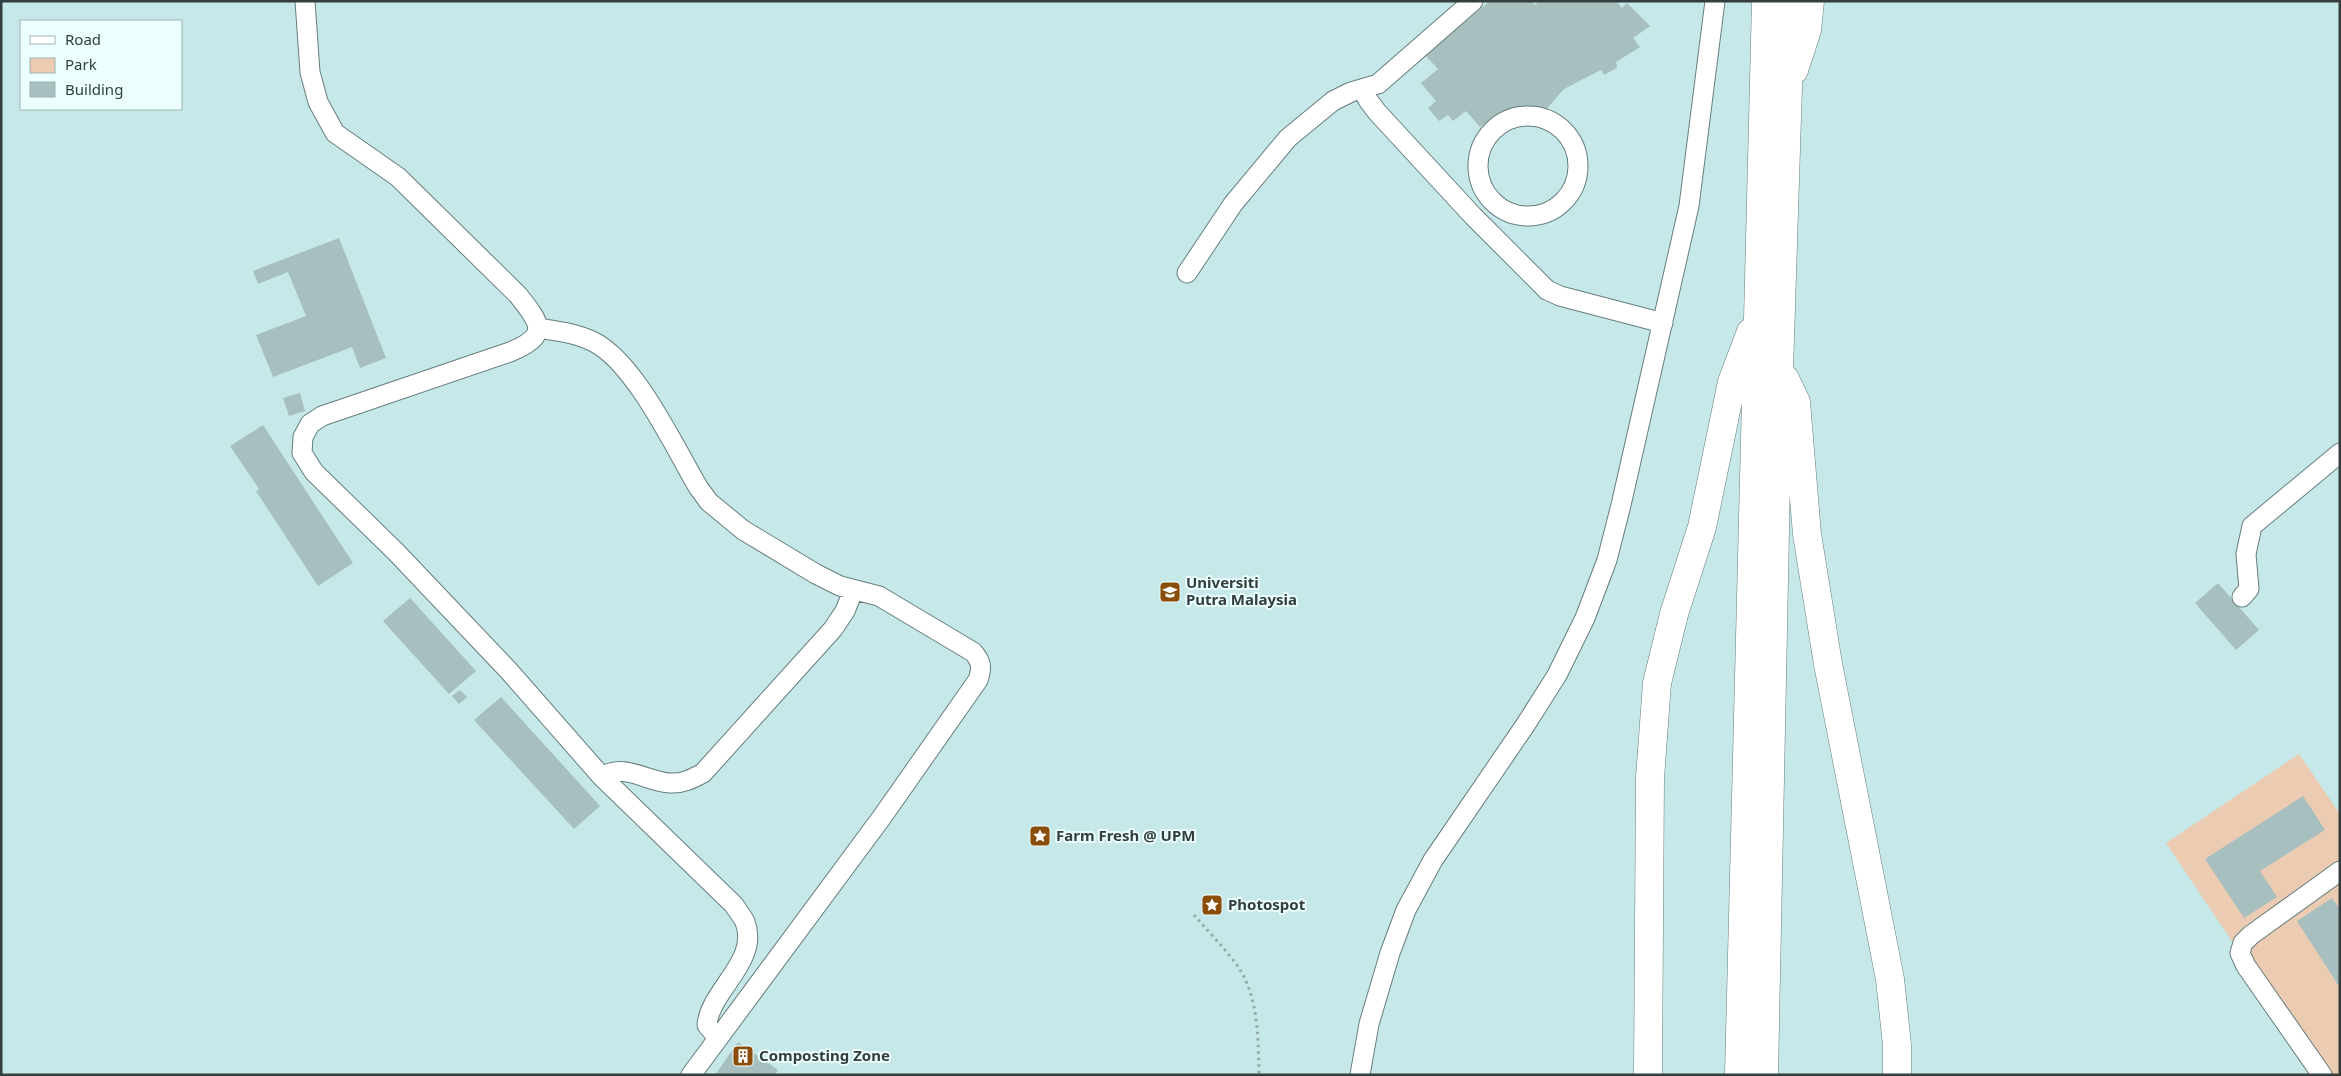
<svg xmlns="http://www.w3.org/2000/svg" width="2341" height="1076" font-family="'Noto Sans',sans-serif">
  <rect width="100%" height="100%" fill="#daf3f3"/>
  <!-- built -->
  <path fill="#c6e8e9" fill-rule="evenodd" d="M 1,1 L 2340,1 L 2340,1075 L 1,1075 ZM 21,21 L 181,21 L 181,109 L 21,109 Z"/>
  <!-- green -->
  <path fill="#ebcbb1" d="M 2299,754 L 2340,814 L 2340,1075 L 2322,1075 L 2166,843 Z"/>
  <!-- building -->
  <path fill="#a7bfbf" d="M 1490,1 L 1532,1 L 1535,5 L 1539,1 L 1616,1 L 1622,8 L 1627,3 L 1650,26 L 1633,38 L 1640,47 L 1616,62 L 1617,68 L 1604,75 L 1601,70 L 1564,89 L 1543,113 L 1515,112 L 1492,119 L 1480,127 L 1466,111 L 1453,121 L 1448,115 L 1439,121 L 1428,108 L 1436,101 L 1421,83 L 1438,69 L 1425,55 Z
    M 339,238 L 386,358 L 360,368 L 352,347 L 273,377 L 256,335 L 306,316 L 288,272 L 258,284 L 253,271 Z
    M 300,393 L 305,411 L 289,416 L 283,398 Z
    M 263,425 L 353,563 L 318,586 L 256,491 L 259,489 L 230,446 Z
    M 2218,583 L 2259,630 L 2236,650 L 2195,603 Z
    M 410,598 L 476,671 L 449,694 L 383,621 Z
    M 460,690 L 467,697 L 459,704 L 452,696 Z
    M 501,697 L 600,806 L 574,829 L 474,720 Z
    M 2303,796 L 2325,830 L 2260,871 L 2277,897 L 2244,918 L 2205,859 Z
    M 2332,898 L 2340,909 L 2340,988 L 2297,921 Z
    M 738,1042 L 778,1070 L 775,1075 L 715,1075 Z"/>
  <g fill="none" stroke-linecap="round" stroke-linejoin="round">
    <!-- minor casing -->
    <g stroke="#677d7d" stroke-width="21">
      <path id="minor" d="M 305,1 L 310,72 L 318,102 L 335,133 L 398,177 L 518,295 C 541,324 550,335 510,352 L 322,416 L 310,424 L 303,437 L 302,453 L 314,472 L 396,552 L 509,671 L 602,777 L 734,905 C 737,910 742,916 745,922 C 760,961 710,990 707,1025 L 718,1038
        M 1363,90 L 1368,100 L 1377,112 L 1473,216 L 1547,290 L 1560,296 L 1663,323
        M1478 166a50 50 0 1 1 100 0a50 50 0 1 1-100 0Z
        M 1187,273 L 1233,204 L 1288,138 L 1333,101 L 1351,92 L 1378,84 L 1473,1
        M 538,328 C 557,331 576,333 594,342 C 635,363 674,446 698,487 L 709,502 L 743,530 L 816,574 L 840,586 L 879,596 L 973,652 C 982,662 982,668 978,680 L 882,817 L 691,1075
        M 2242,597 L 2249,589 L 2246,554 L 2252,526 L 2340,453
        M 602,777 C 624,762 647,782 670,783 C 682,784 692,779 703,773 L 833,629 L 845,611 L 853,591
        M 1360,1075 L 1369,1024 L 1390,953 L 1406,910 L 1433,860 L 1526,724 L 1557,675 L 1585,618 L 1607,560 L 1621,505 L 1689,206 L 1715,1
        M 2322,1075 L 2246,966 L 2240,953 L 2243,943 L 2251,935 L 2340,871"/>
    </g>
    <!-- highway casing -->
    <g stroke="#677d7d" stroke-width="29">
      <path id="highway" d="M 1794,70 L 1807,30 L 1810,1
        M 1785,379 L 1796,402 L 1807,534 L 1828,664 L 1890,979 L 1897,1045 L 1897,1075
        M 1648,1075 L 1650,778 L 1657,683 L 1674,614 L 1702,527 L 1732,382 L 1751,332
        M 1739,1075 L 1766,1
        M 1764,1075 L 1777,433 L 1788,86 L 1787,31 L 1789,1"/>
    </g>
    <!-- path -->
    <path stroke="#95a8a8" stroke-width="3" stroke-dasharray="2.5 4" stroke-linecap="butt" d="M 1194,915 C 1208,931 1224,948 1237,965 C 1259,997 1258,1038 1259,1075"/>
    <!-- minor -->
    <use href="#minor" stroke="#fff" stroke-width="19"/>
    <!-- highway -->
    <use href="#highway" stroke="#fff" stroke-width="28"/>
  </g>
  <!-- icons -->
  <defs>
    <g id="university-square" transform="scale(1.125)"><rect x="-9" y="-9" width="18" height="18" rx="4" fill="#8a4e0a" stroke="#ebffff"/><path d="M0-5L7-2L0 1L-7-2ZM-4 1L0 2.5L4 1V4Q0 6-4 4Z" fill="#fff"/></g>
    <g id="sight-square" transform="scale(1.125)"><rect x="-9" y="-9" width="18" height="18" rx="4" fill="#8a4e0a" stroke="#ebffff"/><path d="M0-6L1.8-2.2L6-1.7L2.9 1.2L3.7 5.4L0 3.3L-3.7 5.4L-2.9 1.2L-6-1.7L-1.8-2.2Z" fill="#fff"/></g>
    <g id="building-square" transform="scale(1.125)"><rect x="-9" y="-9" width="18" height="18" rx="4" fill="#8a4e0a" stroke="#ebffff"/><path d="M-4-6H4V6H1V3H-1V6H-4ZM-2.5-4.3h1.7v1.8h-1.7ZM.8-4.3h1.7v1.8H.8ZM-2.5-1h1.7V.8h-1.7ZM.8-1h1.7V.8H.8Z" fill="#fff"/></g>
  </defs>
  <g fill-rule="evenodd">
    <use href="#university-square" x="1170" y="592"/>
    <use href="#sight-square" x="1040" y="836"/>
    <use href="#sight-square" x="1212" y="905"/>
    <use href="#building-square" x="743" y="1056"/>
  </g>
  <g text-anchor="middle" stroke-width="4" stroke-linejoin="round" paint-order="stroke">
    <!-- poi labels -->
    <g font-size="15" font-weight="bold" fill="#343e3e" stroke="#ebffff" text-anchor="start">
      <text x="1186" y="588">Universiti<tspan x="1186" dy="17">Putra Malaysia</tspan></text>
      <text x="1056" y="841">Farm Fresh @ UPM</text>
      <text x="1228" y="910">Photospot</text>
      <text x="759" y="1061">Composting Zone</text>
    </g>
  </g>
  <!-- border -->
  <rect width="2341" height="1076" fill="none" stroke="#343e3e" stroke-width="5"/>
  <!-- legend -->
  <rect x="20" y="20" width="162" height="90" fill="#ebffff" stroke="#a2b2b2"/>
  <rect x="30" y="36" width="25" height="8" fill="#ffffff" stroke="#a2b2b2"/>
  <text x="65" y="45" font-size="15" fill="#343e3e">Road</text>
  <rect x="30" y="58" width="25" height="15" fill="#ebcbb1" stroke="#a2b2b2"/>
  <text x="65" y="70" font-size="15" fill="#343e3e">Park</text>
  <rect x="30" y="82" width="25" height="15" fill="#a7bfbf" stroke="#a2b2b2"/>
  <text x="65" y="95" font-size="15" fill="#343e3e">Building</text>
</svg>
